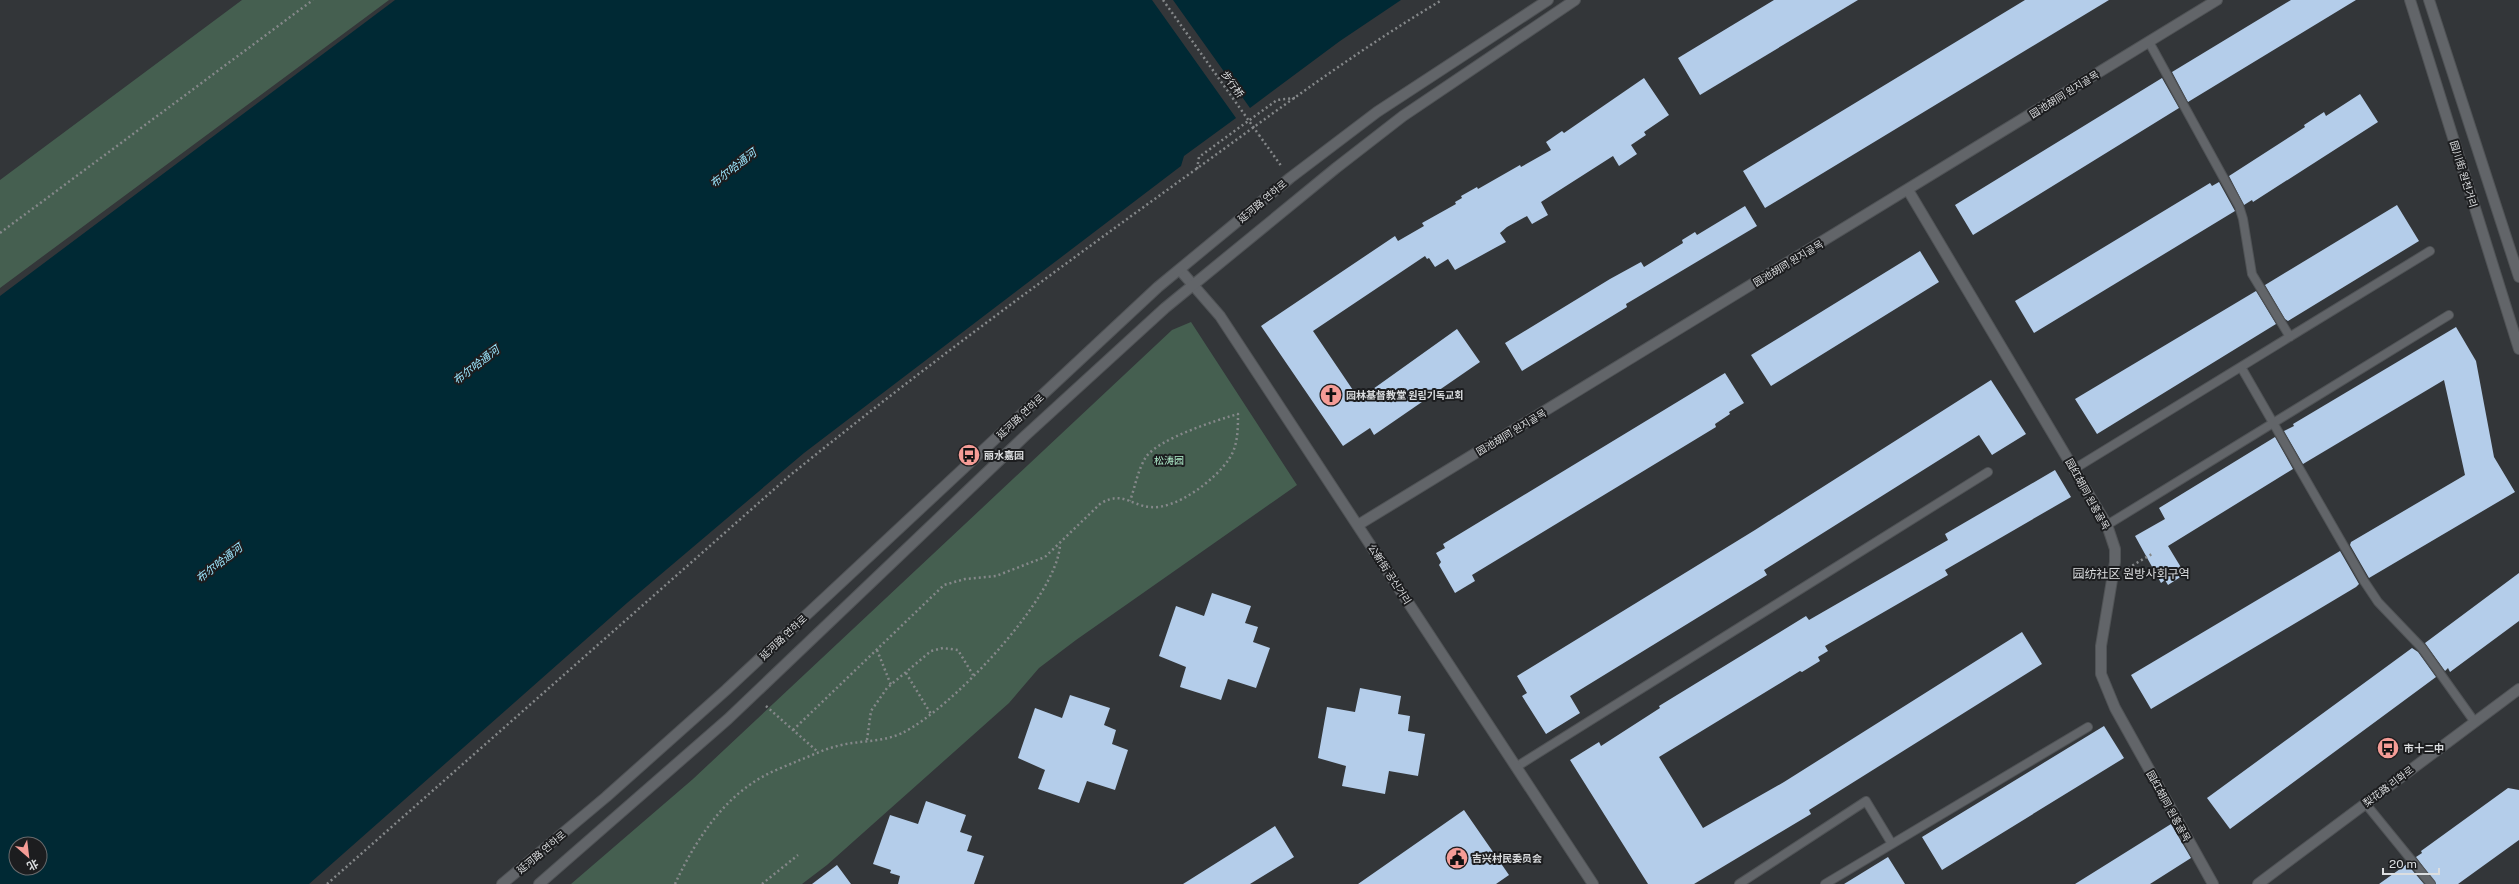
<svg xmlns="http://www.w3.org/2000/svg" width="2519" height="884" font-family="'Public Sans','Noto Sans SC','Noto Sans KR',sans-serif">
  <rect width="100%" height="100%" fill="#333639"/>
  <!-- green -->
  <path fill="#455f50" d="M 242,0 L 389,0 L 0,288 L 0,180 Z
    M 1191,322 L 1297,485 L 1076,640 L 1039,668 L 1009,703 L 827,865 L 802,884 L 571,884 L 693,779 L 1172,330 Z"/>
  <!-- water -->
  <path fill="#002934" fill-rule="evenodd" d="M 395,0 L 1152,0 L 1236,118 L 1184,156 L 1181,166 L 804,453 L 627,603 L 309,884 L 0,884 L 0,296 ZM 16,844 L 40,844 L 40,868 L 16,868 Z
    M 1173,0 L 1401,0 L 1340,41 L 1250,108 Z"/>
  <!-- building -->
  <path fill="#b4cdea" d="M 1774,0 L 1858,0 L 1700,95 L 1678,58 Z
    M 2025,0 L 2109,0 L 1765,208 L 1743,171 Z
    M 2291,0 L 2356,0 L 2188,102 L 2172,72 Z
    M 1644,78 L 1669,115 L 1644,132 L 1646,135 L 1631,145 L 1637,154 L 1619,166 L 1613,156 L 1541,202 L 1548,215 L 1532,224 L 1527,216 L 1507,227 L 1500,233 L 1506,242 L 1493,249 L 1455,270 L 1448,259 L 1435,267 L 1429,258 L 1427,259 L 1425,256 L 1313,331 L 1359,399 L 1457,329 L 1480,362 L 1374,435 L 1370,428 L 1343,446 L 1261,326 L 1395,236 L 1398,241 L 1424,226 L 1422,223 L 1456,204 L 1455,202 L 1462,198 L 1461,196 L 1477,187 L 1478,189 L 1520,165 L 1521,167 L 1551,150 L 1546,142 L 1562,131 L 1564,133 Z
    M 2162,78 L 2179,108 L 1973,235 L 1955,205 Z
    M 2360,94 L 2378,122 L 2253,202 L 2252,200 L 2244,205 L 2229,176 L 2305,127 L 2304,125 L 2324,112 L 2326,116 Z
    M 2219,182 L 2235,211 L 2034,333 L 2015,301 L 2210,183 L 2212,186 Z
    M 2397,205 L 2419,241 L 2288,321 L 2285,319 L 2265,285 Z
    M 1745,206 L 1757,226 L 1626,304 L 1627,307 L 1522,371 L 1505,343 L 1610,279 L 1641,262 L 1644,267 L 1683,243 L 1682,240 L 1695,232 L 1697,235 Z
    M 1920,251 L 1939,282 L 1771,386 L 1751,355 Z
    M 2256,291 L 2276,324 L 2097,434 L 2075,399 Z
    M 2456,327 L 2476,361 L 2494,457 L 2515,492 L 2369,578 L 2350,545 L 2351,542 L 2465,475 L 2444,380 L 2303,464 L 2284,431 L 2294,426 L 2293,424 Z
    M 1725,373 L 1744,403 L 1729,412 L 1730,414 L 1715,424 L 1716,427 L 1472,575 L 1475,581 L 1455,593 L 1439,565 L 1441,562 L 1436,553 L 1445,548 L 1443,544 Z
    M 1991,380 L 2026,434 L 1992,455 L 1979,435 L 1764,570 L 1767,575 L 1570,696 L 1580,713 L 1546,734 L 1522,696 L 1527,693 L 1517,676 L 1755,530 Z
    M 2275,437 L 2293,469 L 2168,546 L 2185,574 L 2168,585 L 2165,580 L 2161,583 L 2135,536 L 2165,519 L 2159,508 Z
    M 2055,470 L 2071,497 L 1945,570 L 1948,575 L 1825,646 L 1828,651 L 1818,657 L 1820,661 L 1802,672 L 1800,671 L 1659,757 L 1703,828 L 1784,782 L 2022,632 L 2042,664 L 1809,810 L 1811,814 L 1694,884 L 1648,884 L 1570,760 L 1599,742 L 1601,746 L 1660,708 L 1659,706 L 1806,616 L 1809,620 L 1948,540 L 1945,534 Z
    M 2340,551 L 2359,584 L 2356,587 L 2151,709 L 2131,675 Z
    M 2519,573 L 2519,621 L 2450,672 L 2448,668 L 2445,671 L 2425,643 Z
    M 1212,593 L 1251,606 L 1245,623 L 1258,627 L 1253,642 L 1270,648 L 1256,688 L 1228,679 L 1221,700 L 1180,687 L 1186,667 L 1159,656 L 1176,606 L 1204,616 Z
    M 2412,648 L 2418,652 L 2436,677 L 2230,829 L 2207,798 Z
    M 1360,688 L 1401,696 L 1398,714 L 1410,716 L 1408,731 L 1425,734 L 1418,776 L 1389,771 L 1385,794 L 1342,786 L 1346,766 L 1318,758 L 1327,707 L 1355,712 Z
    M 1070,695 L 1110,708 L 1104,725 L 1116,730 L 1112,744 L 1128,750 L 1115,790 L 1087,781 L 1079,803 L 1038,789 L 1045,770 L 1018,758 L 1035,708 L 1062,718 Z
    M 2104,726 L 2124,758 L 1942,870 L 1922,837 Z
    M 2508,788 L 2519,790 L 2519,840 L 2458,884 L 2436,884 L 2416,857 L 2422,853 L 2421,851 Z
    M 926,801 L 966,815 L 960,832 L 972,836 L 967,851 L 984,856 L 974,884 L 898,884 L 900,876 L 890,873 L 891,870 L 873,864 L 890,815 L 918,824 Z
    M 1464,810 L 1509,875 L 1496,884 L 1358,884 Z
    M 2171,824 L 2191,858 L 2150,884 L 2075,884 Z
    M 1275,826 L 1294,857 L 1250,884 L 1183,884 Z
    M 1888,857 L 1905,884 L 1844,884 Z
    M 2407,864 L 2424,884 L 2379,884 Z
    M 837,865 L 851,884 L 812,884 Z"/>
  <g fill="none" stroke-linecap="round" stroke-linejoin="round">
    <!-- service casing -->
    <g stroke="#505356" stroke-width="10">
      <path id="service" d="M 2149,42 L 2239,206 L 2243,219 L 2252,274 L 2290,337
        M 2241,367 L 2364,581 L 2378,602 L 2422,648 L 2474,721
        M 2074,469 L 2430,251
        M 2107,525 L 2449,315
        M 1516,767 L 1988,472
        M 2365,803 L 2431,884
        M 1739,884 L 1866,801 L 1892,844
        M 1825,884 L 2088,727"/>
    </g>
    <!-- minor casing -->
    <g stroke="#505356" stroke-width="12">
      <path id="minor" d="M 1908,190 L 2107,525 L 2115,549 L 2115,562 L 2101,646 L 2101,674 L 2115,708 L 2213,884
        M 1180,270 L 1220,316 L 1593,884
        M 1358,525 L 2217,0"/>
    </g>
    <!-- tertiary casing -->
    <g stroke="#505356" stroke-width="12">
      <path id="tertiary" d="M 2410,0 L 2519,349
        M 2429,0 L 2519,277
        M 2258,884 L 2519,689"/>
    </g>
    <!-- secondary casing -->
    <g stroke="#505356" stroke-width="12">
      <path id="secondary" d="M 502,884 L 606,797 L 726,690 L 1158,287 L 1290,178 L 1377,112 L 1548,0
        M 539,884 L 728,719 L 1026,435 L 1165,308 L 1336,168 L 1403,116 L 1575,0"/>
    </g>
    <!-- path -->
    <path stroke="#85888a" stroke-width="2.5" stroke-dasharray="2 3" stroke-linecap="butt" d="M 1259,135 L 1282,167
      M 1197,169 L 1199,157 L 1277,100 L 1295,98
      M 0,233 L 313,0
      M 2128,568 L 2152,554
      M 877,650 L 891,685
      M 906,673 L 931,714
      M 766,706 L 818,752
      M 793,730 L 944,585 L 965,579 L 996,576 L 1045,557 L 1101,503 C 1124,491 1129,505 1150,507 C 1176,510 1215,480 1229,459 C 1238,446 1238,429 1238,414 C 1217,420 1158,439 1146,457 C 1138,469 1135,487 1130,501
      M 867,740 L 871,711 L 887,688 L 931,651 L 943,648 L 958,650 L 973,675
      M 327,884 L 788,477 C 916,373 1048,276 1181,180 C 1267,118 1351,54 1442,0
      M 675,884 C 692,847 717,807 751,784 C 766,773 784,767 800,760 C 811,756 822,750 834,747 C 855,740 882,743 902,733 C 949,711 1057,598 1060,545
      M 762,884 L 798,855"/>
    <!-- service -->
    <use href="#service" stroke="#626569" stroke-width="8"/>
    <!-- minor -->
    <use href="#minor" stroke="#626569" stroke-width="10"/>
    <!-- tertiary -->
    <use href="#tertiary" stroke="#626569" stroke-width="10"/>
    <!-- secondary -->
    <use href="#secondary" stroke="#626569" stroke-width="10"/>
    <!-- path-bridge -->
    <path stroke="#85888a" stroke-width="2.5" stroke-dasharray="2 3" stroke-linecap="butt" d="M 1163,0 L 1259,135"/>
  </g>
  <!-- icons -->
  <defs>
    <g id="church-disc" transform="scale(1.15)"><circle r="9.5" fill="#f59c96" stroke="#1c1d1f"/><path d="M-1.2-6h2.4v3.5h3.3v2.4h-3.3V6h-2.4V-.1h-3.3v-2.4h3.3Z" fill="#111"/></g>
    <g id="bus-disc" transform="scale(1.15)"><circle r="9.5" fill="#f59c96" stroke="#1c1d1f"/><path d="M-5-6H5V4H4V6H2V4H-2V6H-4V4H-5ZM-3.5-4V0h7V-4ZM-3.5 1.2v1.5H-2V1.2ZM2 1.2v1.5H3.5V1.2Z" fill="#111"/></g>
    <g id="civic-disc" transform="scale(1.15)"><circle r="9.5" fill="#f59c96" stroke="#1c1d1f"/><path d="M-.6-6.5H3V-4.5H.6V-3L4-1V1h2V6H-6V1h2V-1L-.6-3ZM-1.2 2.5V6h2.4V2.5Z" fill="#111"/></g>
  </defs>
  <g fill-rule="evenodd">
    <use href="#church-disc" x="1331" y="395"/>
    <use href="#bus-disc" x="969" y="455"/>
    <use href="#bus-disc" x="2388" y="748"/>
    <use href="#civic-disc" x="1457" y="858"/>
  </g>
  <g text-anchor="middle" stroke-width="4" stroke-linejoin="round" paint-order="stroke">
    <!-- street labels -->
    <g font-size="10" fill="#dcdee0" stroke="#1c1d1f">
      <text transform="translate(1233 84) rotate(54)" y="4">步行桥</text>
      <text transform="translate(2064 94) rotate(-32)" y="4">园池胡同 원지골목</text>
      <text transform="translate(2464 174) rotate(73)" y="4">园川街 원천거리</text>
      <text transform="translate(1262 201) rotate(-40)" y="4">延河路 연하로</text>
      <text transform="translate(1788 263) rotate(-31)" y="4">园池胡同 원지골목</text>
      <text transform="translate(1020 416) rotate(-43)" y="4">延河路 연하로</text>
      <text transform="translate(1511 432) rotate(-31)" y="4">园池胡同 원지골목</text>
      <text transform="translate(2088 494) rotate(61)" y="4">园红胡同 원홍골목</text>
      <text transform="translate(1390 574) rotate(57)" y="4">公新街 공신거리</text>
      <text transform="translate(783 637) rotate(-43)" y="4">延河路 연하로</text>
      <text transform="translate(2388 786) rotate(-37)" y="4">梨花路 리화로</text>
      <text transform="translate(2169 806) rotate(61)" y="4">园红胡同 원홍골목</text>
      <text transform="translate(541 852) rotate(-40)" y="4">延河路 연하로</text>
    </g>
    <!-- poi labels -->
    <g font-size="10" font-weight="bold" fill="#dcdee0" stroke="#1c1d1f" text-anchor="start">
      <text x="1346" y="399">园林基督教堂 원림기독교회</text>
      <text x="984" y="459">丽水嘉园</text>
      <text x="2404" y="752">市十二中</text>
      <text x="1472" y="862">吉兴村民委员会</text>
    </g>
    <!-- park labels -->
    <g font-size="10" fill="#b0eecc" stroke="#1c1d1f">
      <text x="1169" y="464">松涛园</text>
    </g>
    <!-- water labels -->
    <g font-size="11" font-style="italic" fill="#9de6fd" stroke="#1c1d1f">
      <text transform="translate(733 168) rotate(-38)" y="4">布尔哈通河</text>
      <text transform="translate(476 365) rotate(-38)" y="4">布尔哈通河</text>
      <text transform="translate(219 563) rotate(-38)" y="4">布尔哈通河</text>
    </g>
    <!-- quarter labels -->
    <g font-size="12" fill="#dcdee0" stroke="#1c1d1f">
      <text x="2131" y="578">园纺社区 원방사회구역</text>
    </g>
  </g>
  <!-- north arrow -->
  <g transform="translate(28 856) rotate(152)"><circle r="19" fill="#1c1d1f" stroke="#696a6c"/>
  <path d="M0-3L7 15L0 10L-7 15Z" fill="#f59c96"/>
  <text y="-6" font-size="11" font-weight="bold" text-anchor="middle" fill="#dcdee0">北</text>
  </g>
  <!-- scale -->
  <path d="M2383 868v6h56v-6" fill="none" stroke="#dcdee0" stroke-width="2"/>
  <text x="2389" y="868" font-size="12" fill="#dcdee0" stroke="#1c1d1f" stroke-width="3" paint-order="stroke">20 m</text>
</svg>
